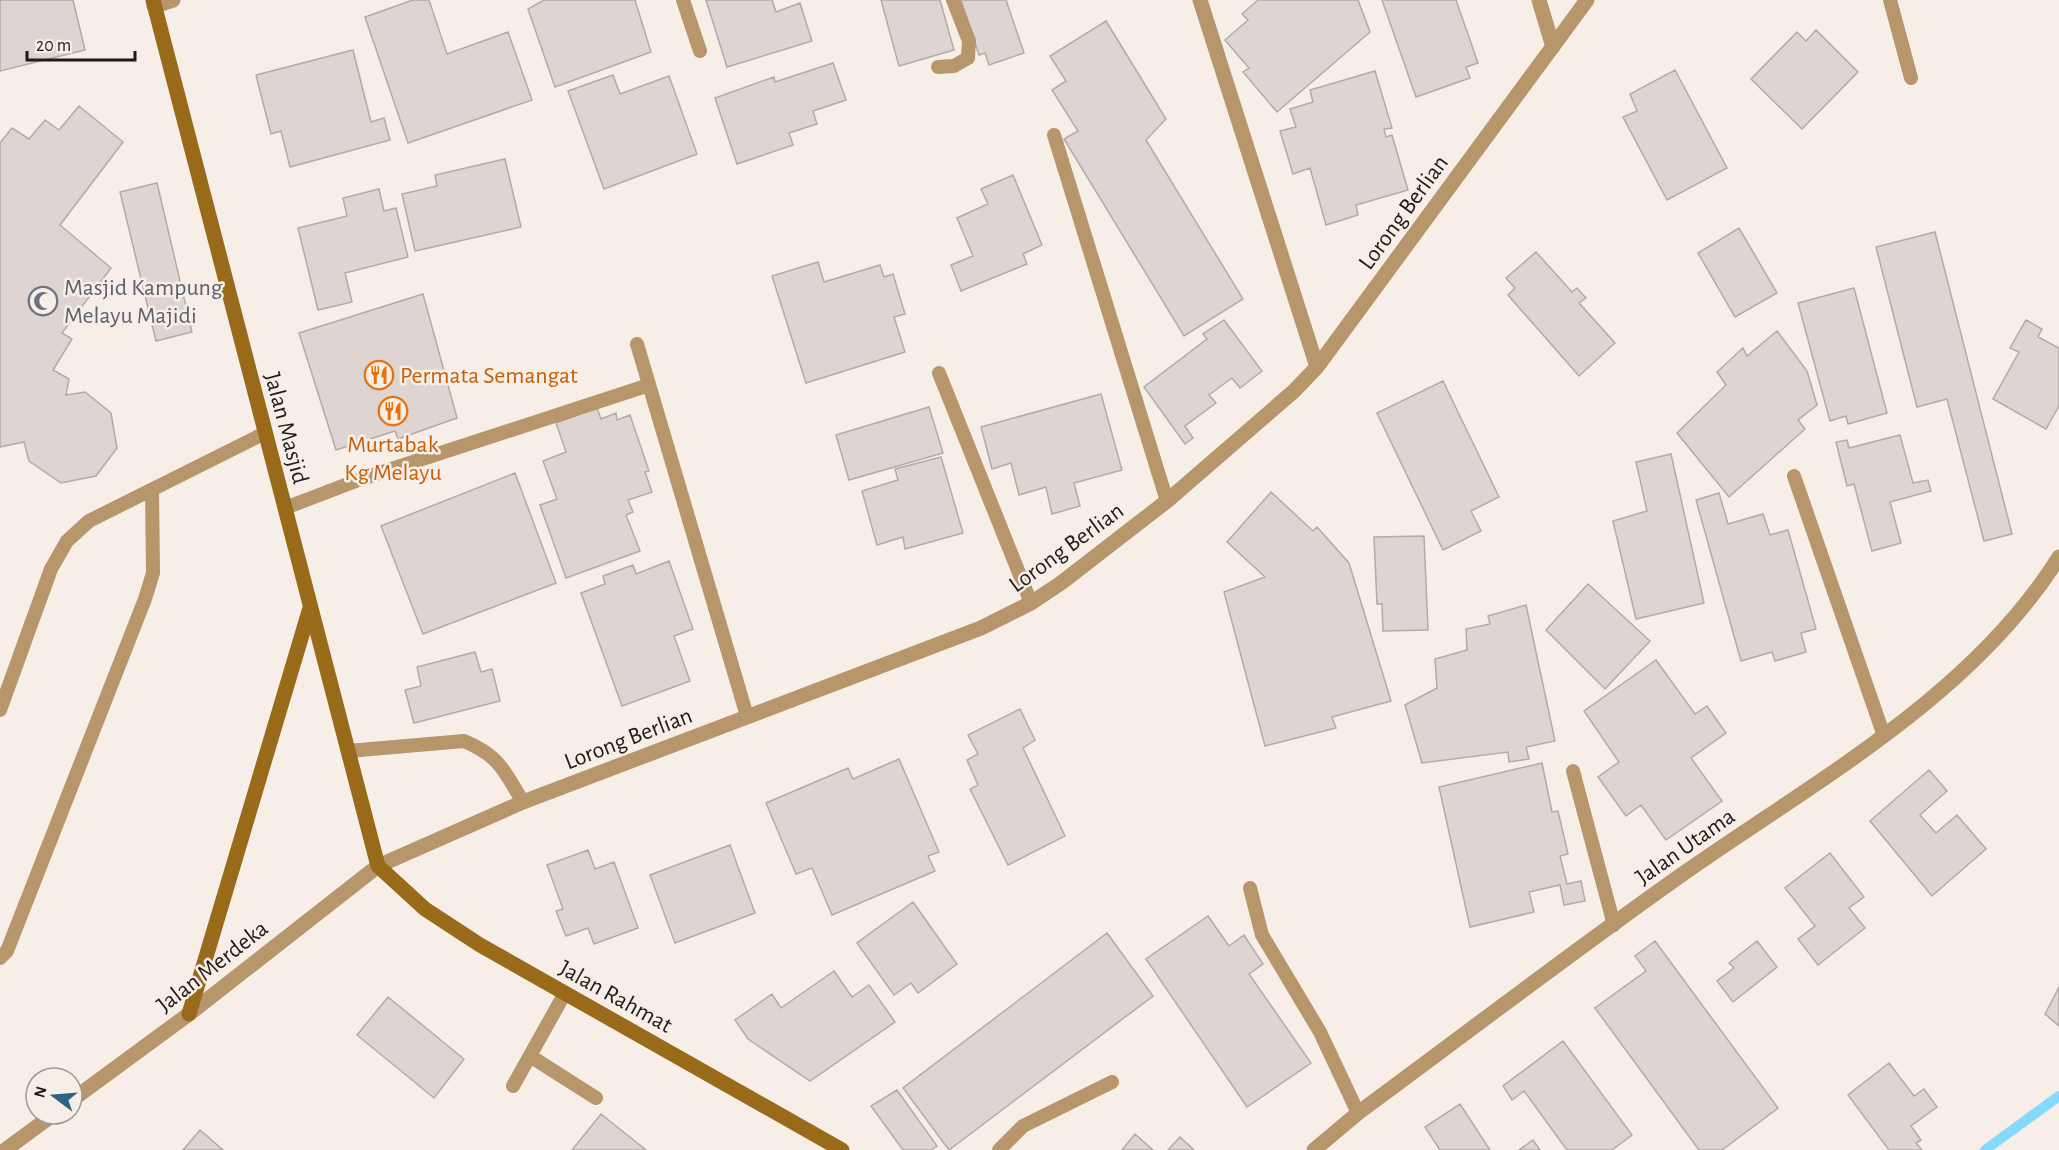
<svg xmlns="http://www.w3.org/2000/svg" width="2059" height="1150" font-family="'Alegreya Sans',sans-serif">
  <rect width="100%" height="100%" fill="#f7eee8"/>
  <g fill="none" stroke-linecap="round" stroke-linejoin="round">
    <!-- stream -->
    <path stroke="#83d9fe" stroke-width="10" d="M 1985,1150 L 2059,1096"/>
  </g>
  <!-- building -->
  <path fill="#ded4d1" stroke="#b4aaa7" stroke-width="1.5" d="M 0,0 L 73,0 L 85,50 L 0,71 Z
    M 413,0 L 429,0 L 447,54 L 508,32 L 532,100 L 408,143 L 365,17 Z
    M 544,0 L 635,0 L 651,52 L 555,87 L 528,9 Z
    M 706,0 L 772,0 L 776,12 L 800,3 L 812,41 L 727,67 Z
    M 881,0 L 940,0 L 954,50 L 899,66 Z
    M 961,0 L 1006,0 L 1024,53 L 989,65 L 985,53 L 979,55 Z
    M 1258,0 L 1358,0 L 1370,32 L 1277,112 L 1243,72 L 1249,68 L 1225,40 L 1248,20 L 1242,14 Z
    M 1382,0 L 1456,0 L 1478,63 L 1466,67 L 1470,78 L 1416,97 Z
    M 1106,21 L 1166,119 L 1146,140 L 1243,299 L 1184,336 L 1064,139 L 1078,131 L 1052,90 L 1066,81 L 1050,56 Z
    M 1816,30 L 1858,72 L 1802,129 L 1751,79 L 1797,32 L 1806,41 Z
    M 353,50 L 371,122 L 384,118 L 390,140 L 290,167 L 281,131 L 271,134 L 256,75 Z
    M 833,63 L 846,100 L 813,111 L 817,124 L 789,133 L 793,145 L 737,164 L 715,98 L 774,77 L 775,82 Z
    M 1675,70 L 1727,168 L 1667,200 L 1623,117 L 1637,111 L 1630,94 Z
    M 1375,71 L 1392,128 L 1384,129 L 1386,137 L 1392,135 L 1408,190 L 1356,205 L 1358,215 L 1326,225 L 1310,168 L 1293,174 L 1280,131 L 1296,127 L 1290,109 L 1313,102 L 1310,90 Z
    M 613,75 L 620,94 L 669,76 L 697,154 L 604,189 L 568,91 Z
    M 79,106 L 123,142 L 60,225 L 111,268 L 62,333 L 72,339 L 53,370 L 69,379 L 66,395 L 85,392 L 111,413 L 117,448 L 96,476 L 61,483 L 29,461 L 24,442 L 0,447 L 0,143 L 12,128 L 29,139 L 45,120 L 59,130 Z
    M 505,159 L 521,227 L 415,251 L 402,194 L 437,186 L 435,175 Z
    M 1013,175 L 1042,245 L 1023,254 L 1027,264 L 961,291 L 951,265 L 973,256 L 957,218 L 988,204 L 981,189 Z
    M 157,183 L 192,332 L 156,341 L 120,192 Z
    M 379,189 L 384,211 L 396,208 L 408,257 L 345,273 L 352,302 L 318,310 L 298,228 L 347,216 L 343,198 Z
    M 1739,228 L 1777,293 L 1735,317 L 1698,253 Z
    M 1935,232 L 2012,534 L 1984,541 L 1947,399 L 1917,407 L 1876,247 Z
    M 1536,252 L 1572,292 L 1577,288 L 1586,298 L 1579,303 L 1615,343 L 1579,376 L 1508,295 L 1515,288 L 1506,278 Z
    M 818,262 L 824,282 L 880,265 L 884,277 L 893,274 L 905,314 L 894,317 L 905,352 L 806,383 L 772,276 Z
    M 1854,288 L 1887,413 L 1848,424 L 1846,416 L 1830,421 L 1798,303 Z
    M 423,294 L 457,418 L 398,439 L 395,431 L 336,450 L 299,333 Z
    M 1224,320 L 1262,371 L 1240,388 L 1232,378 L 1209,395 L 1216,403 L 1185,426 L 1193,438 L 1185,444 L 1144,387 L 1207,339 L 1203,334 Z
    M 2026,320 L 2042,329 L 2038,337 L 2059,348 L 2059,406 L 2046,429 L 1993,399 L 2019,352 L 2010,348 Z
    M 1777,331 L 1807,371 L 1817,405 L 1798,420 L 1805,429 L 1729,497 L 1677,433 L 1726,385 L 1717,372 L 1743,348 L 1747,356 Z
    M 1443,381 L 1499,497 L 1471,511 L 1481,531 L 1443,550 L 1377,413 Z
    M 1101,394 L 1122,470 L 1074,483 L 1080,506 L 1052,514 L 1046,487 L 1019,495 L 1011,463 L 992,469 L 981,427 Z
    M 929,407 L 943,453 L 849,480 L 836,435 Z
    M 597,408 L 601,419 L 616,413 L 617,420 L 630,415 L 649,471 L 645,472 L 652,492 L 628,500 L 633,512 L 626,515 L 640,551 L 566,578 L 540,505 L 557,499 L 543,461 L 566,452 L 556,423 Z
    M 1900,435 L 1913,483 L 1928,480 L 1931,491 L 1890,502 L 1901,543 L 1872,551 L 1854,484 L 1847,486 L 1836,442 L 1847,440 L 1849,448 Z
    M 1671,454 L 1704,603 L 1636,619 L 1613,521 L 1647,511 L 1636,462 Z
    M 941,457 L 963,533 L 905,549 L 903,537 L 877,545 L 862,491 L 898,480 L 895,469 Z
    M 515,473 L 556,583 L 423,634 L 381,526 Z
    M 1271,492 L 1313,531 L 1317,527 L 1349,563 L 1391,701 L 1332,717 L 1336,728 L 1265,746 L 1224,592 L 1265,577 L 1227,542 Z
    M 1719,493 L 1728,524 L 1763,514 L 1770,535 L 1788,530 L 1816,629 L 1801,633 L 1806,652 L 1775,661 L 1772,652 L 1741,661 L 1696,500 Z
    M 1424,536 L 1428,630 L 1383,631 L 1382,604 L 1377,604 L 1374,537 Z
    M 669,561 L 693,629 L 674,636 L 690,681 L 622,706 L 581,593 L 605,584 L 603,576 L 633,565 L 636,574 Z
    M 1588,584 L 1650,641 L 1605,689 L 1546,630 Z
    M 1526,605 L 1555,741 L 1526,747 L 1529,759 L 1509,762 L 1508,752 L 1422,763 L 1405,705 L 1437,688 L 1435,659 L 1467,650 L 1466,629 L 1490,624 L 1488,616 Z
    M 475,652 L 481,672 L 492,669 L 500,701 L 414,723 L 405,690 L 421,686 L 417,667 Z
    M 1656,660 L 1695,714 L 1707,706 L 1726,733 L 1691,758 L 1722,801 L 1666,840 L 1641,805 L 1626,816 L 1598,777 L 1619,762 L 1584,711 Z
    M 1020,709 L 1035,740 L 1023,748 L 1065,836 L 1008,865 L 970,789 L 978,785 L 967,760 L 978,754 L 968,735 Z
    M 899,759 L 939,852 L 928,856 L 935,871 L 832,915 L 812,868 L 796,874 L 766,803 L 848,768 L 853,779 Z
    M 1542,763 L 1552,812 L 1558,811 L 1568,854 L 1560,856 L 1567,884 L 1581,881 L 1585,901 L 1564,905 L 1560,885 L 1529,892 L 1534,912 L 1470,927 L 1439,787 Z
    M 1929,770 L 1947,791 L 1920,815 L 1936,833 L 1957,815 L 1986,849 L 1932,896 L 1870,821 Z
    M 730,845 L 755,913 L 675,943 L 650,875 Z
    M 588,850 L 595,869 L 614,862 L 638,928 L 594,944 L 588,928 L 566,936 L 556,911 L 563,909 L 547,865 Z
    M 1830,853 L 1864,897 L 1849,908 L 1865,928 L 1818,965 L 1798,939 L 1815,926 L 1785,888 Z
    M 913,902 L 957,964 L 918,993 L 911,983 L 894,995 L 857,943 Z
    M 1208,916 L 1229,946 L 1244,935 L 1263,964 L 1249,974 L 1311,1063 L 1247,1107 L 1146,959 Z
    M 1107,933 L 1153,996 L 949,1150 L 903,1088 Z
    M 1655,941 L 1778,1108 L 1722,1150 L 1699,1150 L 1595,1008 L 1646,971 L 1635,956 Z
    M 1757,941 L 1777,967 L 1733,1002 L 1717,981 L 1734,968 L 1729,963 Z
    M 834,971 L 852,997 L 869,985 L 895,1022 L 810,1081 L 748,1039 L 735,1020 L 772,994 L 781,1008 Z
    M 2059,987 L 2059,1026 L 2045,1014 Z
    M 388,997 L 464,1059 L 434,1098 L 357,1035 Z
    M 1563,1041 L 1632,1135 L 1612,1150 L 1567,1150 L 1524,1091 L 1512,1100 L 1503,1086 Z
    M 1889,1063 L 1914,1096 L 1924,1089 L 1937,1107 L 1911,1126 L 1921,1140 L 1916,1143 L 1922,1150 L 1889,1150 L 1848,1095 Z
    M 897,1090 L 937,1146 L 931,1150 L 903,1150 L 871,1106 Z
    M 1460,1104 L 1490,1150 L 1440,1150 L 1425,1127 Z
    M 601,1114 L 646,1150 L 572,1150 Z
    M 200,1130 L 223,1150 L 183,1150 Z
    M 1135,1134 L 1153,1150 L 1122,1150 Z
    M 1180,1137 L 1194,1150 L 1168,1150 Z
    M 1533,1140 L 1540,1150 L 1519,1150 Z"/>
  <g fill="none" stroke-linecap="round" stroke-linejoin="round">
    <!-- service -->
    <path stroke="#b6966a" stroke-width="14" d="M 683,0 L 700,51
      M 1890,0 L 1911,78
      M 938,67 L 954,66 L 968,58 L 969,41 L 953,0
      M 1054,135 L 1167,501
      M 637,344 L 747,716
      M 939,373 L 1031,603
      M 1794,476 L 1884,736
      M 285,508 L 361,479 L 649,385
      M 0,710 L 51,569 L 67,541 L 89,521 L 265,433
      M 348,751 L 464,741 C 500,756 504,771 523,802
      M 1573,771 L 1614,925
      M 1250,888 L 1262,935 L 1320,1032 L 1358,1113
      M 0,958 L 7,951 L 145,599 L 153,573 L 152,490
      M 530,1056 L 596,1098
      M 513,1086 L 565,993
      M 999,1150 L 1023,1126 L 1112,1082"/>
    <!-- minor -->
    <path stroke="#b6966a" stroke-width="15" d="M 1200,0 L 1317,367
      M 1539,0 L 1553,47
      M 154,6 L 173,0
      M 378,866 L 523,802 L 981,628 L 1031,603 L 1061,583 L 1167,501 L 1294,391 L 1317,367 L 1587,0"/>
    <!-- tertiary -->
    <path stroke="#b6966a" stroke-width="15" d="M 72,1100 L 189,1014 L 378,866
      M 5,1150 L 54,1114
      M 1314,1150 L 1358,1113 C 1468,1032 1576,949 1687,871 C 1817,780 1973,695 2059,557"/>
    <!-- secondary -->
    <path stroke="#986a1a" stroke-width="15" d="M 153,0 L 378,866 L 425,909 L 480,945 L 842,1150
      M 189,1014 L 310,608"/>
  </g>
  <!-- icons -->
  <defs>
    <g id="mosque-ring" transform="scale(1.5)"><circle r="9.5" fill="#f7eee8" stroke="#6b7280" stroke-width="1.5"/><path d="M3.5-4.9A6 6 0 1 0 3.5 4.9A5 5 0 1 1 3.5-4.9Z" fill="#6b7280"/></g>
    <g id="restaurant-ring" transform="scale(1.5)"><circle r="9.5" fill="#f7eee8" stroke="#e8710a" stroke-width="1.5"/><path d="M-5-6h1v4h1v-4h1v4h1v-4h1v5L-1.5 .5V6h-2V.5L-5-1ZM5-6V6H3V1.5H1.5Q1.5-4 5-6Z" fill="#e8710a"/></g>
  </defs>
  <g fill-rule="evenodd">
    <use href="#mosque-ring" x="43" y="301"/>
    <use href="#restaurant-ring" x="379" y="375"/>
    <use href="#restaurant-ring" x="393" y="411"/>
  </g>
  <g text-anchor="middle" stroke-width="5" stroke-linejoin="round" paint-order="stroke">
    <!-- street labels -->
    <g font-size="24" fill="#1e1b19" stroke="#f7eee8">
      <text transform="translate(1403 212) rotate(-54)" y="8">Lorong Berlian</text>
      <text transform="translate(287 428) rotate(75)" y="8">Jalan Masjid</text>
      <text transform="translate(1066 547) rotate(-36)" y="8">Lorong Berlian</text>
      <text transform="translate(628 738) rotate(-21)" y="8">Lorong Berlian</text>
      <text transform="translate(1685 846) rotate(-35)" y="8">Jalan Utama</text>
      <text transform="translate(212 966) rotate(-38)" y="8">Jalan Merdeka</text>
      <text transform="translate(616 996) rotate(29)" y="8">Jalan Rahmat</text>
    </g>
    <!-- worship labels -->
    <g font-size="24" fill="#5b616d" stroke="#f7eee8" text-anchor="start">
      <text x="64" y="295">Masjid Kampung<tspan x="64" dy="28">Melayu Majidi</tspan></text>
    </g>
    <!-- food labels -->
    <g font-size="24" fill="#c56008" stroke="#f7eee8" text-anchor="start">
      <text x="400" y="383">Permata Semangat</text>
      <text x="393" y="452" text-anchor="middle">Murtabak<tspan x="393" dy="28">Kg Melayu</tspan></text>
    </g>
  </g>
  <!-- north arrow -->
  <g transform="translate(54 1096) rotate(286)"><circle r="28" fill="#f7eee8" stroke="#a09a95" stroke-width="1.5"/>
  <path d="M0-4.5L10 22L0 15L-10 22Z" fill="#2d6680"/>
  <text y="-9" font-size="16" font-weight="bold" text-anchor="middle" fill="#1e1b19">N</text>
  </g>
  <!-- scale -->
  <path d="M27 51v9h108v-9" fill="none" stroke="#1e1b19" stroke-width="3"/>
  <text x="36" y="51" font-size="18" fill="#1e1b19" stroke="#f7eee8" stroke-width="4.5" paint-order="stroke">20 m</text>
</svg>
